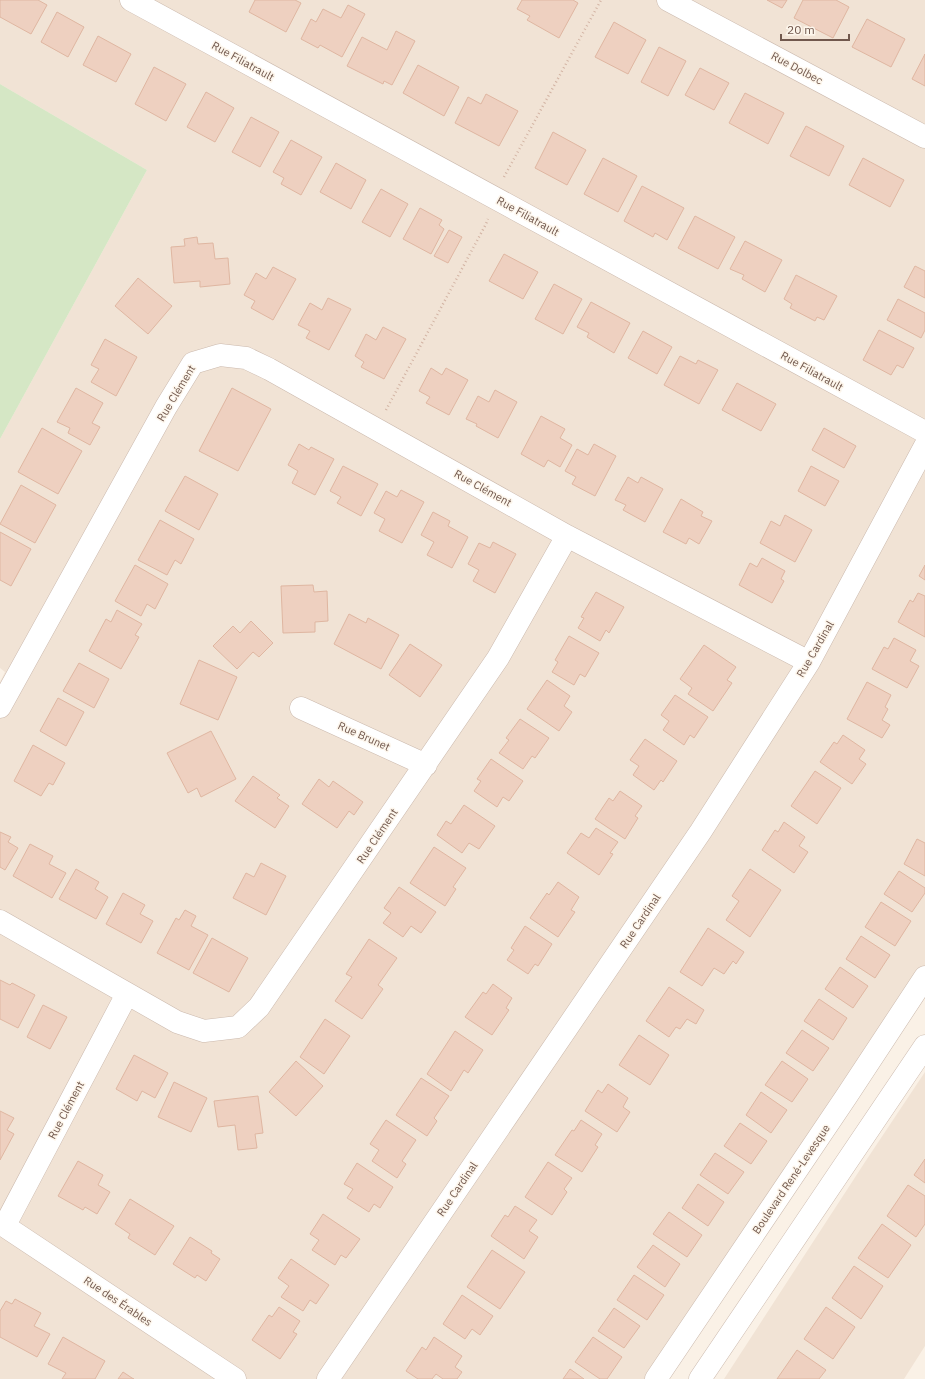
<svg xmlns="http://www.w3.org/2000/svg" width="925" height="1379" font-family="'IBM Plex Sans',sans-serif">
  <rect width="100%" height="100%" fill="#faf1e6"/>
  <!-- residential -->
  <path fill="#f1e3d5" d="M 0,0 L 925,0 L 925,972 L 647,1379 L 0,1379 L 0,682 L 5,672 L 0,668 L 0,439 L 147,170 L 0,84 Z
    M 925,1072 L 925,1346 L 904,1379 L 724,1379 L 865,1162 Z"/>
  <!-- green -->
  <path fill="#d5e7c5" d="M 0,84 L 147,170 L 0,439 Z"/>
  <!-- building -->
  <path fill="#eed0c0" stroke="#dfb6a1" d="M 0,0 L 38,0 L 47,5 L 31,34 L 0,17 Z
    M 255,0 L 295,0 L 301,3 L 286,32 L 249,12 Z
    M 522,0 L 573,0 L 578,3 L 559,38 L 527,20 L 530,16 L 517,9 Z
    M 767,0 L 787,0 L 782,8 Z
    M 803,0 L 836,0 L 849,7 L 833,38 L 794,18 Z
    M 348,5 L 365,14 L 342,57 L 320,45 L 318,48 L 301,39 L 311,19 L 316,22 L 323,9 L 341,18 Z
    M 57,12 L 84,27 L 68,57 L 41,42 Z
    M 867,19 L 905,39 L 891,67 L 852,47 Z
    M 614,22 L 646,40 L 628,74 L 595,57 Z
    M 396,31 L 415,41 L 392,85 L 384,81 L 383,84 L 347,66 L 362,37 L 387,50 Z
    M 98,36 L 131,54 L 116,82 L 83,65 Z
    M 659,47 L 686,61 L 668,96 L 641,82 Z
    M 925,54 L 925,86 L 912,79 Z
    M 418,65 L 459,87 L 444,116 L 403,93 Z
    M 154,67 L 186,84 L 166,121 L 135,104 Z
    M 700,68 L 729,83 L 714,110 L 685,95 Z
    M 206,92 L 234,108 L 215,142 L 187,127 Z
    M 745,93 L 784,113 L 768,144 L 729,123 Z
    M 486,94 L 518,111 L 499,146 L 455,123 L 468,97 L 481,104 Z
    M 251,117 L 279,132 L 260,167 L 232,152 Z
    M 806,126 L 844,146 L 829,176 L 790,156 Z
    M 553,132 L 586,150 L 567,185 L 535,168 Z
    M 291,140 L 322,157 L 301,195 L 281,184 L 284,178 L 273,172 Z
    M 603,158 L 637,176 L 618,212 L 584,194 Z
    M 863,158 L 904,180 L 890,207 L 849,185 Z
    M 336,163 L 366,180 L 351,209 L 320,192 Z
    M 642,186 L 684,208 L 667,240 L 655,233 L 653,237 L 624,221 Z
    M 381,189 L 408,204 L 390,237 L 362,222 Z
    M 420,208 L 442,220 L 439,225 L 444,229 L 431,254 L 403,239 Z
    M 695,216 L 735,237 L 718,269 L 678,248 Z
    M 449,230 L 462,237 L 448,263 L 434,256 Z
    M 197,237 L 198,244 L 213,243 L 215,259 L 228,258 L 230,284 L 200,287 L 200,281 L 174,283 L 171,247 L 185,246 L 184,239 Z
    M 745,241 L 782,260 L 765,292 L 742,279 L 744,275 L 730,269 Z
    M 504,254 L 538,272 L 523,299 L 489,281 Z
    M 915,266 L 925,271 L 925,298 L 904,287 Z
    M 273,267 L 296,279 L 273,320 L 251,308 L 255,301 L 244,295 L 256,273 L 266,279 Z
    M 796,275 L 837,296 L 824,320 L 817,317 L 815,321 L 790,308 L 792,304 L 784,299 Z
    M 138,278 L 172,306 L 148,334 L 115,306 Z
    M 554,284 L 582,299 L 563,334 L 535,319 Z
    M 328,298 L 351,309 L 329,350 L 306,338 L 310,331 L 298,325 L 310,303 L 322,310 Z
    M 898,299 L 925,313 L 925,330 L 921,338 L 887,320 Z
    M 591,302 L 630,323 L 614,353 L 587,337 L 589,333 L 577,327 Z
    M 383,327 L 406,339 L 384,379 L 361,367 L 364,362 L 355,356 L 366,334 L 376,340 Z
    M 879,330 L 914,348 L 903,368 L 897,365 L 891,375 L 863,360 Z
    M 643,331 L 672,347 L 657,374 L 628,358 Z
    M 105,339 L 137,357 L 116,396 L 91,382 L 99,369 L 91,365 Z
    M 680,356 L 696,364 L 698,360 L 718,370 L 699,404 L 664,385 Z
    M 431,368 L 442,375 L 446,368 L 468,380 L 449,415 L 426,403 L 430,397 L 419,391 Z
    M 737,383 L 776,404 L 761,431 L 722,410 Z
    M 76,388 L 103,403 L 92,423 L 100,427 L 90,445 L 68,433 L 70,428 L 57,422 Z
    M 232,388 L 271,409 L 238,471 L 199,451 Z
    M 495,390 L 517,402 L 498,438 L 476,426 L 477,424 L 466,419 L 478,396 L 489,402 Z
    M 541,416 L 565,429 L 560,438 L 572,445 L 560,467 L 548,460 L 544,467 L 521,454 Z
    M 42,428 L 82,451 L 58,494 L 18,472 Z
    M 824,428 L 856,446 L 844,468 L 812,450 Z
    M 299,444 L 309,450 L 311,447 L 334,459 L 315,495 L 292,483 L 298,471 L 288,465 Z
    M 594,444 L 616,456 L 595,496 L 572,484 L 576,477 L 565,471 L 577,449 L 588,455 Z
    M 343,466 L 378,484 L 361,516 L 337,503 L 341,497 L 330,491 Z
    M 811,466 L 839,481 L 825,506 L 798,491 Z
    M 185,476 L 218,494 L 199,530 L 165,511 Z
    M 628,477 L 638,483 L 641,477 L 663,489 L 645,522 L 623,510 L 626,505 L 615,500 Z
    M 21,485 L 56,505 L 35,543 L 0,524 Z
    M 401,490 L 424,502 L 402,543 L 379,531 L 385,519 L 374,513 L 386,491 L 397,497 Z
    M 681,499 L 703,512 L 701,516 L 712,521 L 699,544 L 689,538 L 686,544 L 663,532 Z
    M 433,512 L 450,521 L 448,526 L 468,537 L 452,568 L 427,555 L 434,542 L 421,535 Z
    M 785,515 L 812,530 L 795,562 L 760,543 L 771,521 L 780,526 Z
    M 160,520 L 194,539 L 181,564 L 175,560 L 167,575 L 138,560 Z
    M 0,532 L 31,549 L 11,586 L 0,580 Z
    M 493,542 L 516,554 L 495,593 L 473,581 L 479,570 L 468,564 L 479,543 L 490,548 Z
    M 762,558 L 785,571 L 781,579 L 784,581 L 772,603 L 739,585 L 750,563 L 757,567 Z
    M 135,565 L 168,584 L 155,609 L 147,604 L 141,616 L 115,601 Z
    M 925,565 L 925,580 L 919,576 Z
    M 313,585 L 314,592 L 327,591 L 328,621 L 315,622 L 315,632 L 283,633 L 281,586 Z
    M 596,592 L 624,607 L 609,633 L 606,630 L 600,641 L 578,628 L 584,618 L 581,617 Z
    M 918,593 L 925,596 L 925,637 L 898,622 L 910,600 L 913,602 Z
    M 117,610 L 142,624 L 135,635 L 139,637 L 121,669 L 89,651 L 106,619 L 111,622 Z
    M 349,614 L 366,623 L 368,618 L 399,635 L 381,669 L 334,644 Z
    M 251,621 L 273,643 L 259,657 L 253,652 L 237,669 L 213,646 L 233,626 L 240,633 Z
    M 569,636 L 599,653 L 585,677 L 580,674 L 574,685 L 552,672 L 558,662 L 555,660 Z
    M 894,638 L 916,650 L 910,661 L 919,666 L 907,688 L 872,669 L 884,647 L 888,649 Z
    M 410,644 L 442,665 L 420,697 L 389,675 Z
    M 704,645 L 736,667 L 727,680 L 732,683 L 713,711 L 688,694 L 692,688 L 680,679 Z
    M 199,660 L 237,677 L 218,720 L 180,704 Z
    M 79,663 L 109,679 L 94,708 L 63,691 Z
    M 547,680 L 570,696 L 564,706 L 572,712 L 559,731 L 527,709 Z
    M 867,682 L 891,695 L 885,707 L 888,709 L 882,720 L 890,725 L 882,738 L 847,719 Z
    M 675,695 L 708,717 L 694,738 L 690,735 L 684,745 L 663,730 L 669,721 L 661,715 Z
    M 58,698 L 84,712 L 66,746 L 40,731 Z
    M 520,719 L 549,738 L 535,758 L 532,756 L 523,769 L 499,753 L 509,740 L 506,738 Z
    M 211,731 L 236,779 L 201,797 L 197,788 L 188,793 L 167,753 Z
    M 843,735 L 865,750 L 859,759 L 866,764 L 852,784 L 820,762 L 834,742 L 837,744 Z
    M 645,739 L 677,761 L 663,782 L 661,780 L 654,790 L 633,775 L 639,766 L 630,760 Z
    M 33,745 L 65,763 L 53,785 L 49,783 L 41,796 L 14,781 Z
    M 491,759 L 523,781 L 509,801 L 503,797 L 497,807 L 474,791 L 481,781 L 477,779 Z
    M 815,771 L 841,788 L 817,824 L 791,806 Z
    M 253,776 L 280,795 L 277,798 L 289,806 L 275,828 L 235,801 Z
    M 319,779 L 329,787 L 333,781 L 363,802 L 354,815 L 349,811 L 337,828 L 302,804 Z
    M 620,791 L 642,806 L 635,816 L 638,818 L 625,839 L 595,819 L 609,798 L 613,801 Z
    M 464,805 L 495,826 L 479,849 L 469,843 L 462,853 L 437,835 L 446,821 L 451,824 Z
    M 784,822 L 805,837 L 799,846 L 808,852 L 794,873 L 762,850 L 775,830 L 778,832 Z
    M 596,828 L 618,842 L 610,853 L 613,854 L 599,875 L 567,853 L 581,833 L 589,838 Z
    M 0,832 L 11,837 L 8,842 L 18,848 L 5,870 L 0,867 Z
    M 917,839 L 925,843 L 925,876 L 904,864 Z
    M 30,844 L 53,856 L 49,864 L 66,873 L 52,898 L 13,876 Z
    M 434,847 L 466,868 L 453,887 L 456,889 L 445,906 L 410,883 Z
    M 261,863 L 286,876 L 266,915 L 233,898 L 246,873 L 254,877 Z
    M 76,869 L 99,882 L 95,889 L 108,897 L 96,919 L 59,899 Z
    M 750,869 L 781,890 L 750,937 L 726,920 L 739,901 L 732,896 Z
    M 899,871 L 925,888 L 925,893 L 912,912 L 884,894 Z
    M 558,882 L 579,897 L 571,910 L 575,912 L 558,937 L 530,918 L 547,893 L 549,895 Z
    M 399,887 L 436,912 L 421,933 L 411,926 L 403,937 L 383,923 L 391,913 L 384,908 Z
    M 123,893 L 145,905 L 140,914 L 153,921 L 141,943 L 106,924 Z
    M 881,902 L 911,921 L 895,946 L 865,927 Z
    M 185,910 L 196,916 L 191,926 L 208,935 L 189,970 L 157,953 L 176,918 L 179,920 Z
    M 525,926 L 552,944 L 538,966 L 535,964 L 528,974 L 507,960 L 514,950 L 511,948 Z
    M 708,928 L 744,952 L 736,964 L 733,961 L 724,974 L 714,968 L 702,986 L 680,972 Z
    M 861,936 L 890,955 L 875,978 L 846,959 Z
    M 212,938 L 248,958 L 229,992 L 193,973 Z
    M 369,939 L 397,958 L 378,985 L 383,989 L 362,1019 L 335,1001 L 352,977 L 346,974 Z
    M 840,967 L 868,986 L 853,1008 L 825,989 Z
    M 0,980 L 10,985 L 12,983 L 35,995 L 18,1028 L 0,1019 Z
    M 493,984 L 512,998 L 506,1008 L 509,1010 L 492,1035 L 465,1017 L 483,992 L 486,994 Z
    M 669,987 L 704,1010 L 696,1024 L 687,1019 L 680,1029 L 676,1027 L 669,1037 L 646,1021 Z
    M 819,999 L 847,1018 L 833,1040 L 804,1021 Z
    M 43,1005 L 67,1017 L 50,1049 L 27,1037 Z
    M 325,1019 L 350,1036 L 324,1074 L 300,1057 Z
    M 802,1030 L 829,1048 L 813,1071 L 786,1053 Z
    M 455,1031 L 483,1050 L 468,1073 L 464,1070 L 451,1091 L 427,1074 Z
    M 639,1035 L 669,1055 L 650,1085 L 619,1065 Z
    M 134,1055 L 168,1073 L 155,1098 L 142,1091 L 137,1101 L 116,1089 Z
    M 296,1061 L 323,1086 L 296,1116 L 269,1092 Z
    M 782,1061 L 808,1079 L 792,1102 L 765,1085 Z
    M 421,1078 L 449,1096 L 434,1118 L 437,1121 L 427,1136 L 396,1115 Z
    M 174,1082 L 207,1098 L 191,1132 L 158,1117 Z
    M 608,1084 L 628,1098 L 623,1107 L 630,1112 L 617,1132 L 585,1111 L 598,1090 L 602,1093 Z
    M 761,1092 L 787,1110 L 771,1133 L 746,1115 Z
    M 258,1096 L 263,1133 L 255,1134 L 257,1148 L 238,1150 L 235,1125 L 218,1127 L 214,1101 Z
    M 0,1111 L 14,1118 L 7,1130 L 14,1134 L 0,1160 Z
    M 386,1120 L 416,1140 L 402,1161 L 406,1164 L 397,1178 L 372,1161 L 379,1150 L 370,1144 Z
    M 581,1120 L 602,1134 L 595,1145 L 598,1147 L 582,1172 L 555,1155 L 572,1130 L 574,1131 Z
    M 740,1123 L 767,1141 L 751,1164 L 724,1146 Z
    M 715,1153 L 744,1172 L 728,1194 L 700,1175 Z
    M 925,1159 L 925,1183 L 914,1175 Z
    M 78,1161 L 103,1175 L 98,1185 L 110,1192 L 97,1214 L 85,1207 L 83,1210 L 58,1196 Z
    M 548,1162 L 572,1178 L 564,1189 L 567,1192 L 552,1215 L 525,1197 Z
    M 357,1163 L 393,1187 L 380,1208 L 374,1204 L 369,1212 L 347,1198 L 353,1189 L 344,1184 Z
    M 698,1184 L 724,1202 L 708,1226 L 682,1208 Z
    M 908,1185 L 925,1196 L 925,1224 L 916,1237 L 887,1216 Z
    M 130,1199 L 174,1226 L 155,1255 L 128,1238 L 130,1234 L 115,1224 Z
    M 515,1206 L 537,1220 L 529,1231 L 538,1237 L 524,1259 L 491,1236 L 505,1215 L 508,1217 Z
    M 669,1212 L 702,1235 L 687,1257 L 653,1234 Z
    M 323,1214 L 360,1239 L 346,1258 L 341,1255 L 335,1265 L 312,1250 L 319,1240 L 310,1234 Z
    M 882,1224 L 911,1245 L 888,1278 L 858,1258 Z
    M 190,1237 L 212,1251 L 211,1253 L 220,1259 L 206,1281 L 197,1275 L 195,1278 L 173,1264 Z
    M 653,1245 L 680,1264 L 665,1287 L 637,1267 Z
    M 492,1250 L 525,1272 L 500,1309 L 467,1287 Z
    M 291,1259 L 329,1285 L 316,1304 L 310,1300 L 303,1311 L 281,1297 L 289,1286 L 278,1278 Z
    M 854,1266 L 883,1286 L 861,1319 L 832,1298 Z
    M 634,1275 L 664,1295 L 647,1320 L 617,1300 Z
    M 462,1295 L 493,1316 L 480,1335 L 472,1329 L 465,1339 L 443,1324 Z
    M 15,1299 L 41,1313 L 34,1326 L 50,1334 L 37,1357 L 0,1337 L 0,1311 L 6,1301 L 12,1304 Z
    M 279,1307 L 300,1321 L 293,1332 L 297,1334 L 280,1359 L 252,1340 L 269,1315 L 272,1317 Z
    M 826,1307 L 855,1327 L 833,1359 L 804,1339 Z
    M 614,1308 L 640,1326 L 624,1348 L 598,1331 Z
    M 63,1337 L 105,1361 L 95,1379 L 62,1379 L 66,1373 L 48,1364 Z
    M 434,1337 L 462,1356 L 455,1367 L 462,1372 L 457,1379 L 443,1379 L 436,1374 L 432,1379 L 418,1379 L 406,1371 L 422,1347 L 426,1350 Z
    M 593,1337 L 622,1357 L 607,1379 L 600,1379 L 575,1362 Z
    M 797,1350 L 826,1370 L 819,1379 L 777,1379 Z
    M 570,1369 L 584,1379 L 563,1379 Z
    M 123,1372 L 132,1378 L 134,1379 L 118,1379 Z"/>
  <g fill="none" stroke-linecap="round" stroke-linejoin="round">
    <!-- minor casing -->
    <g stroke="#cbb9ad" stroke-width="23">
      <path id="minor" d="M 131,0 L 925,432
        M 668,0 L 925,137
        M 0,707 L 166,407 L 193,363 L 220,355 L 246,358 L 269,369 L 567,536 L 809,662
        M 301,708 L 426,765
        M 0,921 L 177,1022 L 204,1031 L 238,1027 L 259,1007 L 498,658 L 567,536
        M 0,1223 L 235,1379
        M 5,1225 L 127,994
        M 328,1379 L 701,831 L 809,662 L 925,446
        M 656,1379 L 846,1097 L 925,977
        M 700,1379 L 925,1046"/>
    </g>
    <!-- path -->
    <path stroke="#d2b3a3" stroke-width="2.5" stroke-dasharray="1 3" stroke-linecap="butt" d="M 504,177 L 601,0
      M 386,410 L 486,224 L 488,219"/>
    <!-- minor -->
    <use href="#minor" stroke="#fff" stroke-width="22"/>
  </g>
  <g text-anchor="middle" stroke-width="3" stroke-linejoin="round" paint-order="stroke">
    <!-- street labels -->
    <g font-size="11" fill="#71584d" stroke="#fdf6ec">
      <text transform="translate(243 61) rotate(29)" y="4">Rue Filiatrault</text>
      <text transform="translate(797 68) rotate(28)" y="4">Rue Dolbec</text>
      <text transform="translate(528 216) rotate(29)" y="4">Rue Filiatrault</text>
      <text transform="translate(812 371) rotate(29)" y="4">Rue Filiatrault</text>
      <text transform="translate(176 393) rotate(-59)" y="4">Rue Clément</text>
      <text transform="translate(483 488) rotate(29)" y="4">Rue Clément</text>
      <text transform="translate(815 649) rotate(-60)" y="4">Rue Cardinal</text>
      <text transform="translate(364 736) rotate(24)" y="4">Rue Brunet</text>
      <text transform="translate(377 836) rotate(-56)" y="4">Rue Clément</text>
      <text transform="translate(640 921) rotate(-56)" y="4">Rue Cardinal</text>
      <text transform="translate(66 1110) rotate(-62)" y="4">Rue Clément</text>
      <text transform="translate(791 1179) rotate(-56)" y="4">Boulevard René-Levesque</text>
      <text transform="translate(457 1189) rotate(-56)" y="4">Rue Cardinal</text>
      <text transform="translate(118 1301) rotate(34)" y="4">Rue des Érables</text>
    </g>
  </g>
  <!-- scale -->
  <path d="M781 34v6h68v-6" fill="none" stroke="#71584d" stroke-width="2"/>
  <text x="787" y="34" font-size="12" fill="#71584d" stroke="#fdf6ec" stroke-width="3" paint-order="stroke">20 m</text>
</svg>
